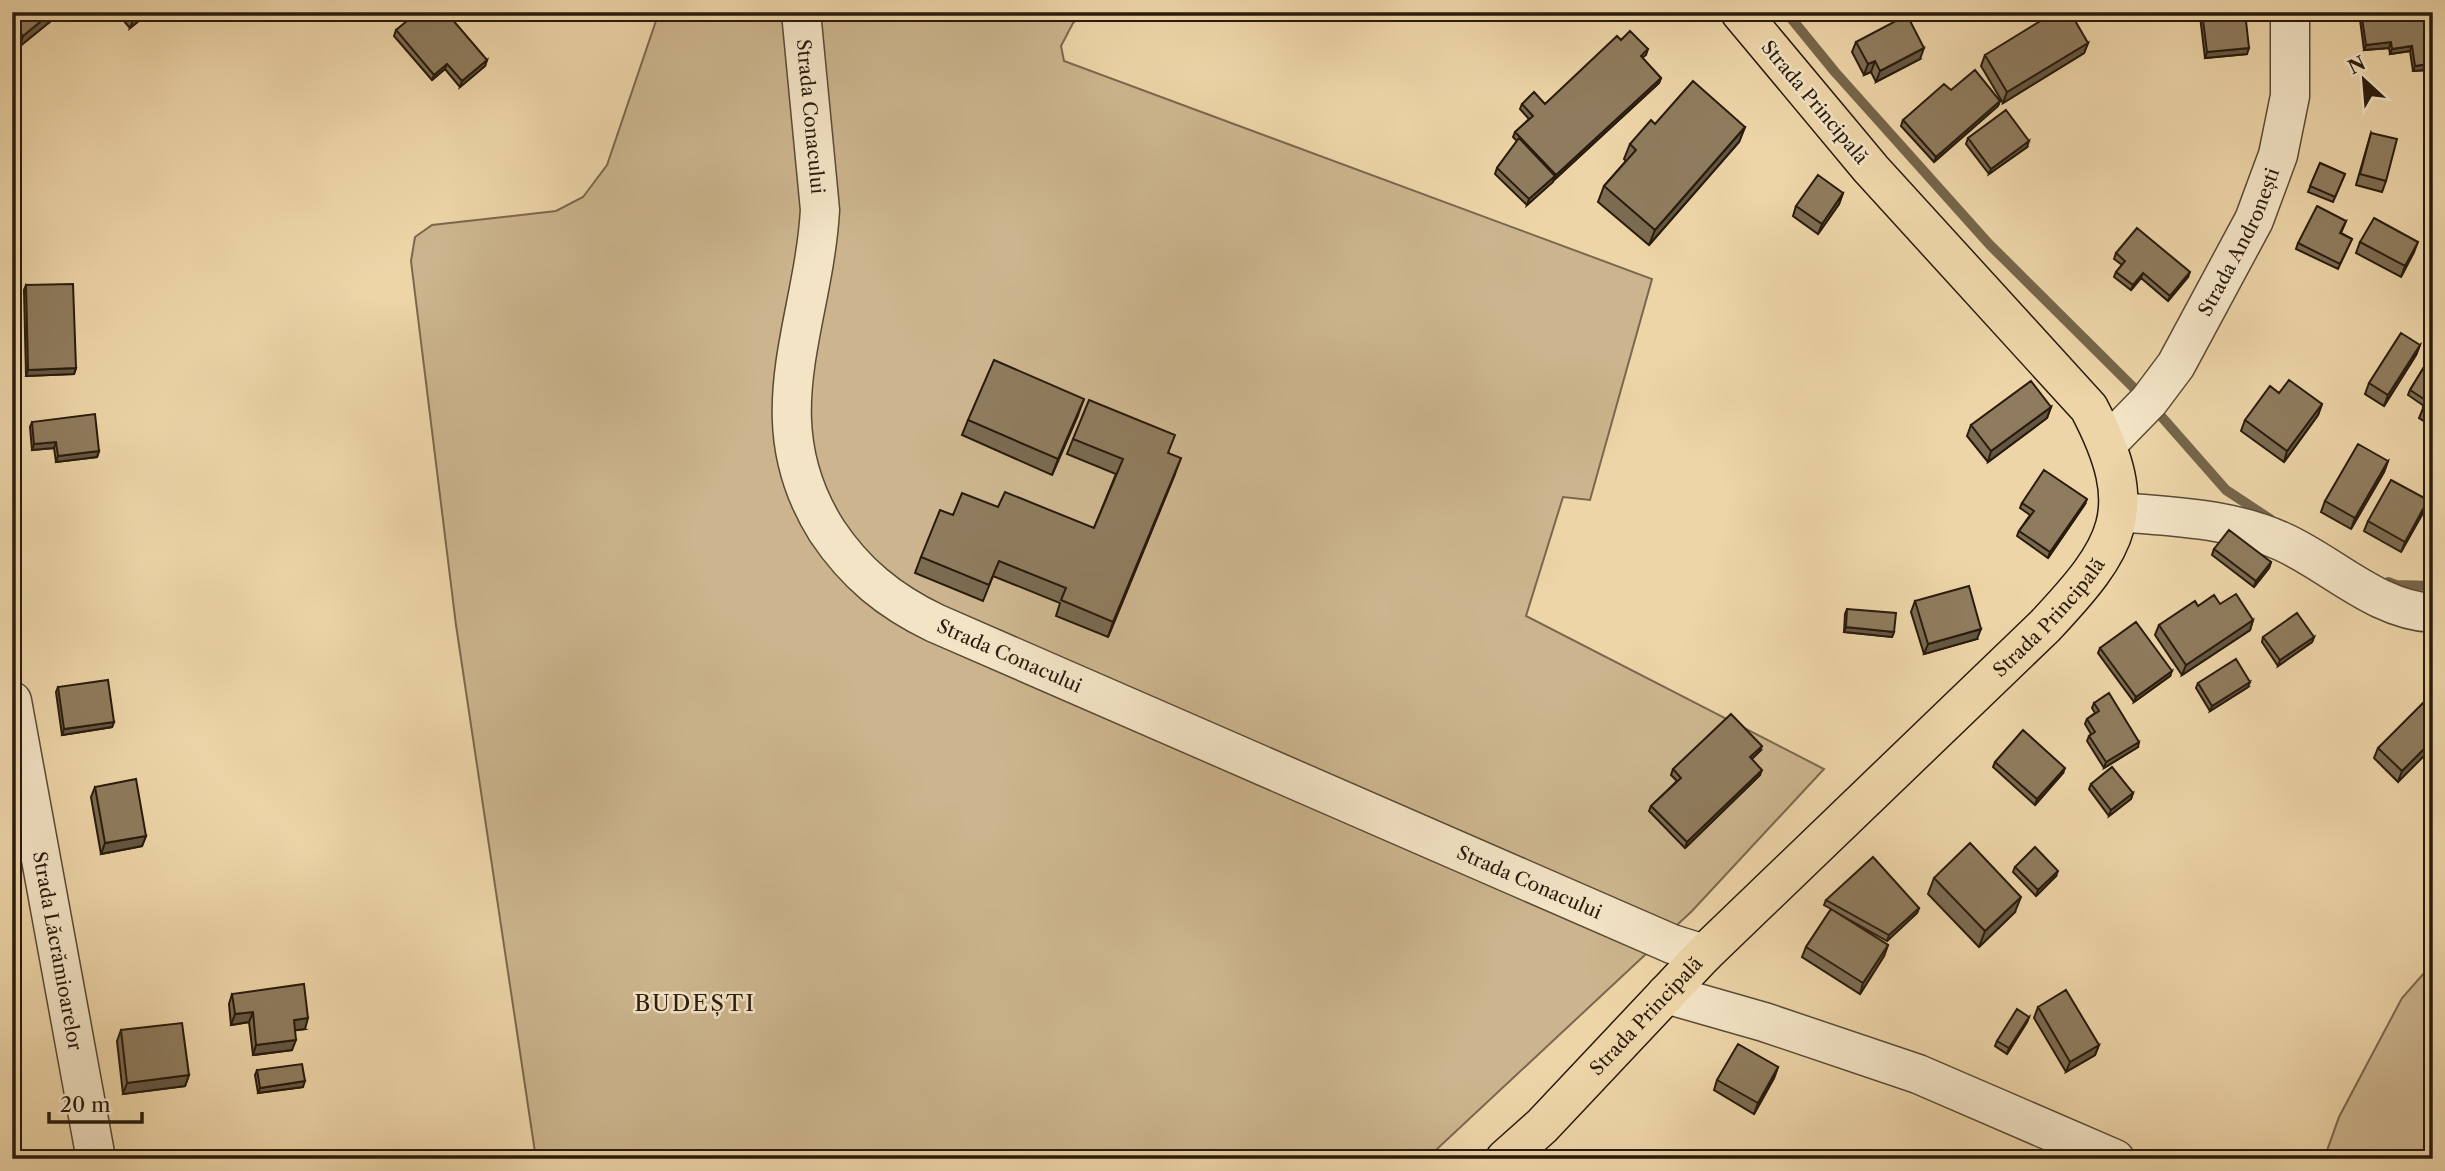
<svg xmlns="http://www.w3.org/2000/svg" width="2445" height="1171" font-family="'Libre Caslon Text',serif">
  <rect width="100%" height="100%" fill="#edd5a8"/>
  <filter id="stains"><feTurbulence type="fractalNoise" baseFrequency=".00286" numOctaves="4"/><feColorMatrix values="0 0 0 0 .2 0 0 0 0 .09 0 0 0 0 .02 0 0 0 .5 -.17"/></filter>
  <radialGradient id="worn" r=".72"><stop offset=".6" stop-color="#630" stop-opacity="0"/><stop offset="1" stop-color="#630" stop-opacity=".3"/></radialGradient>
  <!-- green -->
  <path fill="#ccb58e" stroke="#7a684e" stroke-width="2" d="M 659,12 L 1085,12 L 1073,23 L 1061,46 L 1064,61 L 1652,279 L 1590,500 L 1563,497 L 1526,616 L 1824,769 L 1692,911 L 1436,1150 L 1415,1159 L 536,1159 L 456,625 L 411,261 L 415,237 L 432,225 L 556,211 L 583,197 L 607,165 Z
    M 2433,963 L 2433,1159 L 2324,1159 L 2339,1117 L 2402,998 Z"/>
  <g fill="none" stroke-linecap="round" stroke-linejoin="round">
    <!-- stream -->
    <path stroke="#76654a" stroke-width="10" d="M 1786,12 L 1835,72 L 1989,244 L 2142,396
      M 2153,407 L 2226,490 L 2270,519
      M 2388,582 L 2396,585 L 2433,586"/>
    <!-- minor casing -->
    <g stroke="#5a4a34" stroke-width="41">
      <g id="minor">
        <path id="s1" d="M 801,12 L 820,210 C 813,327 756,419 827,531 C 855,573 889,601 935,623 L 1672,944 L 1704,954"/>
        <path id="s2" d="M 2108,443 L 2149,401 L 2176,365 L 2254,220 L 2278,155 L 2290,96 L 2290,12"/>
        <path d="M 2119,512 C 2175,517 2231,518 2283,542 C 2332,564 2376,610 2433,613"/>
        <path id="s3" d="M 12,701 L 96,1159"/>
        <path d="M 1666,994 L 1764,1022 L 1918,1074 L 2115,1159"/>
      </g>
    </g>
    <!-- major casing -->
    <g stroke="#291b0d" stroke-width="41">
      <g id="major">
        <path id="s4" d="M 1505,1159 L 1542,1126 L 1704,954 L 2045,626 C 2119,547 2143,511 2089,408 L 1871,169 L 1740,12"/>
      </g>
    </g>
    <!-- minor -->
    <use href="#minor" stroke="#f3e4c6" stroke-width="38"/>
    <!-- major -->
    <use href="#major" stroke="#edd5a8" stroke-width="38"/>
  </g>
  <!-- wall -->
  <path fill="#7b6b51" stroke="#291b0d" stroke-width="2" d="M 12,12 L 57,16 L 20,46 L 12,37 Z
    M 116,12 L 146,12 L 145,16 L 130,28 Z
    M 1354,12 L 1368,12 L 1361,19 Z
    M 2201,12 L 2245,12 L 2247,54 L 2205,58 L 2200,16 Z
    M 2359,12 L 2396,12 L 2427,70 L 2413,71 L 2410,51 L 2390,54 L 2389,48 L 2364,50 Z
    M 396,30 L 487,60 L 485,66 L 460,87 L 445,69 L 432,80 L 394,36 Z
    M 1621,40 L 1648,49 L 1646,55 L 1642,58 L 1661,78 L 1659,83 L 1527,205 L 1495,174 L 1497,168 L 1517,141 L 1513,137 L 1515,132 L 1529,119 L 1520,109 L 1522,104 L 1545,104 Z
    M 1856,42 L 1920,59 L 1876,82 L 1871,72 L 1864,75 L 1852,52 Z
    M 2088,43 L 2084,53 L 2003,103 L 1981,66 L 1985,55 Z
    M 1951,90 L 2000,101 L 1998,106 L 1934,162 L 1901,126 L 1903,120 Z
    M 1655,124 L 1745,127 L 1739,142 L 1649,245 L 1598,202 L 1604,186 L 1626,161 L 1624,159 L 1630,144 Z
    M 2371,133 L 2386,181 L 2382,192 L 2356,185 Z
    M 1968,138 L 2027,147 L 1989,174 L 1966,144 Z
    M 2320,163 L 2345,174 L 2333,202 L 2308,192 Z
    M 1843,193 L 1839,204 L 1818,234 L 1793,216 L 1796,206 Z
    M 2346,221 L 2341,233 L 2352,239 L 2338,269 L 2296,249 L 2298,243 Z
    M 2360,242 L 2414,252 L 2401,277 L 2356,253 Z
    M 2116,253 L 2188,277 L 2168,301 L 2141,278 L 2131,290 L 2114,277 L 2116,272 L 2122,265 L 2114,259 Z
    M 26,285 L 76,368 L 74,374 L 26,376 L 24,290 Z
    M 2420,345 L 2416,355 L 2384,406 L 2365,394 L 2369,383 Z
    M 2432,354 L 2433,427 L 2419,418 L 2424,406 L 2408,395 L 2410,390 Z
    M 2279,393 L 2322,404 L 2318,415 L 2284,462 L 2241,431 L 2245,420 Z
    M 2051,407 L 2047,418 L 1988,462 L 1967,436 L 1971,425 Z
    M 1078,415 L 1052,475 L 962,435 L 968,420 Z
    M 32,422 L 99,451 L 97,457 L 56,462 L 54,448 L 32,450 L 30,427 Z
    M 1073,439 L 1169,453 L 1175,474 L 1108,637 L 1056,616 L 1060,603 L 993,576 L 983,601 L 915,573 L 921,557 L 953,515 L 998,507 L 1094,528 L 1116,474 L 1067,454 Z
    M 2388,461 L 2384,472 L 2351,529 L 2321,512 L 2325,501 Z
    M 2428,500 L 2424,511 L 2401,552 L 2364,531 L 2368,521 Z
    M 2022,503 L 2085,504 L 2048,558 L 2017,536 L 2019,531 L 2030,515 L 2020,508 Z
    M 2214,549 L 2271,562 L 2269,568 L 2254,587 L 2212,555 Z
    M 1915,601 L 1977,639 L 1924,654 L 1911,612 Z
    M 2220,604 L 2253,620 L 2250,630 L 2182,675 L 2155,635 L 2159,625 L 2198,606 Z
    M 1847,609 L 1894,632 L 1892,637 L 1844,632 L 1845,614 Z
    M 2263,637 L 2314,637 L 2312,642 L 2278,666 L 2262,642 Z
    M 2100,648 L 2170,676 L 2134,702 L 2098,653 Z
    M 2198,683 L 2248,687 L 2210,711 L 2196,688 Z
    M 58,687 L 114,722 L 112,727 L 62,735 L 56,692 Z
    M 2094,703 L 2138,747 L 2104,768 L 2087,741 L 2089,736 L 2091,734 L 2085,724 L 2087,719 L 2095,713 L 2092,708 Z
    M 2433,703 L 2398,782 L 2374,758 L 2378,748 Z
    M 1760,751 L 1751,759 L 1760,775 L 1685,848 L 1649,811 L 1651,806 L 1677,781 L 1671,775 L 1673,769 Z
    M 1995,762 L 2063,773 L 2035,805 L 1993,767 Z
    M 2091,784 L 2133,793 L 2131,799 L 2109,816 L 2089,789 Z
    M 95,787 L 146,836 L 142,846 L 101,854 L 91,797 Z
    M 2015,867 L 2056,876 L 2036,896 L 2013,872 Z
    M 1934,878 L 2015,912 L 1979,947 L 1928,894 Z
    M 1826,900 L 1919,908 L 1917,913 L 1887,941 L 1834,911 L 1888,945 L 1884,956 L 1860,994 L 1802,957 L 1806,947 L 1831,909 L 1824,905 Z
    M 232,994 L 305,1029 L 295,1030 L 292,1050 L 253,1055 L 249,1022 L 231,1025 L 229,1004 Z
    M 2038,1007 L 2099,1045 L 2095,1055 L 2066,1072 L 2034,1018 Z
    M 2029,1017 L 2027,1022 L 2007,1054 L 1995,1046 L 1997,1041 Z
    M 121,1030 L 189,1075 L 185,1086 L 123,1094 L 117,1041 Z
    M 1778,1067 L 1774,1078 L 1754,1114 L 1714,1090 L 1717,1080 Z
    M 257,1070 L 303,1087 L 258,1093 L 255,1075 Z"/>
  <!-- shaded-wall -->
  <path fill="#645742" stroke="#291b0d" stroke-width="2" d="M 52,12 L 59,12 L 57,16 L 20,46 L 23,36 Z
    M 141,12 L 146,12 L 145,16 L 130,28 L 134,18 Z
    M 2391,42 L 2389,48 L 2364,50 L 2366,45 Z
    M 2088,43 L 2084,53 L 2003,103 L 2007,92 Z
    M 2412,46 L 2410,51 L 2390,54 L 2392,49 Z
    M 1924,48 L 1920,59 L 1876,82 L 1880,71 Z
    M 2249,48 L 2247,54 L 2205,58 L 2207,52 Z
    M 487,60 L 485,66 L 460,87 L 462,81 Z
    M 1875,61 L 1871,72 L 1864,75 L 1868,64 Z
    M 447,64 L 445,69 L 432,80 L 434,75 Z
    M 2429,64 L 2427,70 L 2413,71 L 2415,66 Z
    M 1661,78 L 1659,83 L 1554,180 L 1556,175 Z
    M 2000,101 L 1998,106 L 1934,162 L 1936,157 Z
    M 1745,127 L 1739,142 L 1649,245 L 1655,230 Z
    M 2029,141 L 2027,147 L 1989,174 L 1991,169 Z
    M 1555,176 L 1553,182 L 1527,205 L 1529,199 Z
    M 1843,193 L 1839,204 L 1818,234 L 1822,224 Z
    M 2418,242 L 2414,252 L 2401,277 L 2405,266 Z
    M 2190,272 L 2188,277 L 2168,301 L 2170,296 Z
    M 2143,273 L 2141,278 L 2131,290 L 2133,285 Z
    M 2420,345 L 2416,355 L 2384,406 L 2388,395 Z
    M 76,368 L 74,374 L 26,376 L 28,370 Z
    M 1084,399 L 1078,415 L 1052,475 L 1058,459 Z
    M 2322,404 L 2318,415 L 2284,462 L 2287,451 Z
    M 2051,407 L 2047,418 L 1988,462 L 1991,451 Z
    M 56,442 L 54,448 L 32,450 L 34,444 Z
    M 99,451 L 97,457 L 56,462 L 58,456 Z
    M 1181,458 L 1175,474 L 1108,637 L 1113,622 Z
    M 2388,461 L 2384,472 L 2351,529 L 2355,518 Z
    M 2087,499 L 2085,504 L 2048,558 L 2050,552 Z
    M 2428,500 L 2424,511 L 2401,552 L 2405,542 Z
    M 2271,562 L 2269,568 L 2254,587 L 2256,581 Z
    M 2253,620 L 2250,630 L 2182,675 L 2186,665 Z
    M 1846,627 L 1894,632 L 1892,637 L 1844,632 Z
    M 1981,629 L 1977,639 L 1924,654 L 1928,644 Z
    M 2314,637 L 2312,642 L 2278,666 L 2280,660 Z
    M 2172,671 L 2170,676 L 2134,702 L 2136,697 Z
    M 2250,682 L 2248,687 L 2210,711 L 2212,706 Z
    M 114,722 L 112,727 L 62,735 L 64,729 Z
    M 2433,740 L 2433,747 L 2398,782 L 2402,771 Z
    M 2139,742 L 2138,747 L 2104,768 L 2106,762 Z
    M 1762,746 L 1760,751 L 1748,763 L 1750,757 Z
    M 2065,768 L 2063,773 L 2035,805 L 2037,799 Z
    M 1762,770 L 1760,775 L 1685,848 L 1687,842 Z
    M 2133,793 L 2131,799 L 2109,816 L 2111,810 Z
    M 146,836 L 142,846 L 101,854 L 105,843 Z
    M 2058,871 L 2056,876 L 2036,896 L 2038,890 Z
    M 2021,897 L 2015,912 L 1979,947 L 1985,931 Z
    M 1919,908 L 1917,913 L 1887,941 L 1889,935 Z
    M 1888,945 L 1884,956 L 1860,994 L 1863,983 Z
    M 253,1012 L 249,1022 L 231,1025 L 235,1014 Z
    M 2029,1017 L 2027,1022 L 2007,1054 L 2009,1048 Z
    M 308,1018 L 305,1029 L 290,1031 L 294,1020 Z
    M 296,1040 L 292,1050 L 253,1055 L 256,1045 Z
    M 2099,1045 L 2095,1055 L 2066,1072 L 2070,1062 Z
    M 1778,1067 L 1774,1078 L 1754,1114 L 1758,1103 Z
    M 189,1075 L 185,1086 L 123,1094 L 127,1083 Z
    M 305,1081 L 303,1087 L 258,1093 L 260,1088 Z"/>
  <!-- building -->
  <path fill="#8f7c5e" stroke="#291b0d" stroke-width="2" d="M 12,12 L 52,12 L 23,36 L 12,22 Z
    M 129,12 L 141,12 L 134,18 Z
    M 418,12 L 446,12 L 487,60 L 462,81 L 447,64 L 434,75 L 396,30 Z
    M 2055,12 L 2070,12 L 2088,43 L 2007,92 L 1985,55 Z
    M 2202,12 L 2245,12 L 2249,48 L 2207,52 Z
    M 2361,12 L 2423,12 L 2429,64 L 2415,66 L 2412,46 L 2392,49 L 2391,42 L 2366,45 Z
    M 1907,15 L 1924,48 L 1880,71 L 1875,61 L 1868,64 L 1856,42 Z
    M 1630,31 L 1648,49 L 1641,56 L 1661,78 L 1556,175 L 1515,132 L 1533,116 L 1522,104 L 1534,92 L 1545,104 L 1617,36 L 1621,40 Z
    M 1975,70 L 2000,101 L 1936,157 L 1903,120 L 1944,84 L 1951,90 Z
    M 1693,81 L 1745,127 L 1655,230 L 1604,186 L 1636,150 L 1630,144 L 1651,120 L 1655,124 Z
    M 2006,110 L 2029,141 L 1991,169 L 1968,138 Z
    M 2371,133 L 2397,139 L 2386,181 L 2360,174 Z
    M 1519,138 L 1555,176 L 1529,199 L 1497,168 Z
    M 2320,163 L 2345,174 L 2335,197 L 2310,186 Z
    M 1818,175 L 1843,193 L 1822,224 L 1796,206 Z
    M 2317,206 L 2346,221 L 2340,233 L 2352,239 L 2340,264 L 2298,243 Z
    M 2374,218 L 2418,242 L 2405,266 L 2360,242 Z
    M 2137,228 L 2190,272 L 2170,296 L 2143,273 L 2133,285 L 2116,272 L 2125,261 L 2116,253 Z
    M 73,284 L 76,368 L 28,370 L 26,285 Z
    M 2401,333 L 2420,345 L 2388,395 L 2369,383 Z
    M 2432,354 L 2433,392 L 2427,401 L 2410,390 Z
    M 994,360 L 1084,399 L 1058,459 L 968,420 Z
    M 2289,380 L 2322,404 L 2287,451 L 2245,420 L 2270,386 L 2279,393 Z
    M 2031,381 L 2051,407 L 1991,451 L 1971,425 Z
    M 2433,392 L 2433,414 L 2423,407 Z
    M 1089,400 L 1175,435 L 1168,453 L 1181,458 L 1113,622 L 1061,600 L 1066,588 L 999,561 L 989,585 L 921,557 L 940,510 L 953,515 L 962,493 L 998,507 L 1005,492 L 1094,528 L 1123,459 L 1073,439 Z
    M 95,414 L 99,451 L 58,456 L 56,442 L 34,444 L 32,422 Z
    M 2358,444 L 2388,461 L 2355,518 L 2325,501 Z
    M 2044,470 L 2087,499 L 2050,552 L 2019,531 L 2034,511 L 2022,503 Z
    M 2391,480 L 2428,500 L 2405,542 L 2368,521 Z
    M 2229,530 L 2271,562 L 2256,581 L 2214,549 Z
    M 1969,586 L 1981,629 L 1928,644 L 1915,601 Z
    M 2236,594 L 2253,620 L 2186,665 L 2159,625 L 2195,601 L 2198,606 L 2214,595 L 2220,604 Z
    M 1847,609 L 1896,613 L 1894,632 L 1846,627 Z
    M 2297,613 L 2314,637 L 2280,660 L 2263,637 Z
    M 2136,622 L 2172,671 L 2136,697 L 2100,648 Z
    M 2236,659 L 2250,682 L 2212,706 L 2198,683 Z
    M 108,680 L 114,722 L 64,729 L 58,687 Z
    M 2109,693 L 2139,742 L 2106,762 L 2089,736 L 2095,732 L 2087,719 L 2099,711 L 2094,703 Z
    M 2428,698 L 2433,703 L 2433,740 L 2402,771 L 2378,748 Z
    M 1731,714 L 1762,746 L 1750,757 L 1762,770 L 1687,842 L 1651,806 L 1681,778 L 1673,769 Z
    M 2023,730 L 2065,768 L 2037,799 L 1995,762 Z
    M 2112,767 L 2133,793 L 2111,810 L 2091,784 Z
    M 136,779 L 146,836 L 105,843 L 95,787 Z
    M 1970,843 L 2021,897 L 1985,931 L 1934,878 Z
    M 2035,847 L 2058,871 L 2038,890 L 2015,867 Z
    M 1873,857 L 1919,908 L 1889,935 L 1826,900 Z
    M 1831,909 L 1888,945 L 1863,983 L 1806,947 Z
    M 304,984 L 308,1018 L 294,1020 L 296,1040 L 256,1045 L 253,1012 L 235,1014 L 232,994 Z
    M 2066,990 L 2099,1045 L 2070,1062 L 2038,1007 Z
    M 2017,1009 L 2029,1017 L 2009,1048 L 1997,1041 Z
    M 182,1023 L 189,1075 L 127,1083 L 121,1030 Z
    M 1738,1044 L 1778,1067 L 1758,1103 L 1717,1080 Z
    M 302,1064 L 305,1081 L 260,1088 L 257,1070 Z
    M 2006,1154 L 2018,1159 L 2004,1159 Z"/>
  <g text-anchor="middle" stroke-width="5" stroke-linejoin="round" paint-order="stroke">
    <!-- street labels -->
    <g font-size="19" fill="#291b0d" stroke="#f3e4c6">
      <text transform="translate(1815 102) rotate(50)" y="7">Strada Principală</text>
      <text dy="7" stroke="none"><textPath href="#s1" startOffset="105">Strada Conacului</textPath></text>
      <text dy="7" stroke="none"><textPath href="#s2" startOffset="242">Strada Andronești</textPath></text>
      <text dy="7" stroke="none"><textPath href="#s4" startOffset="768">Strada Principală</textPath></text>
      <text dy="7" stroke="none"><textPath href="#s1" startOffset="754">Strada Conacului</textPath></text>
      <text dy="7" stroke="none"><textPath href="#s1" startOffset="1321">Strada Conacului</textPath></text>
      <text dy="7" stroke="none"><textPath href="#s3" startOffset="254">Strada Lăcrămioarelor</textPath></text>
      <text dy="7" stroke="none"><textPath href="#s4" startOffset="201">Strada Principală</textPath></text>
    </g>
    <!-- quarter labels -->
    <g font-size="23" letter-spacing="2" fill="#291b0d" stroke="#f3e4c6">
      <text x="695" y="1011">BUDEȘTI</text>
    </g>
  </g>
  <!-- margin -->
  <rect width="2445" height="1171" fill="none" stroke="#edd5a8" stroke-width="42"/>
  <rect x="14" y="14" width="2417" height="1143" fill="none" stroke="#291b0d" stroke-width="3.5"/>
  <rect x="21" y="21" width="2403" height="1129" fill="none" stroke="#291b0d" stroke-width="2"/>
  <!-- north arrow -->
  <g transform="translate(2364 80) rotate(334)" stroke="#f3e4c6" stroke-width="5" paint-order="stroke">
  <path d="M0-5L12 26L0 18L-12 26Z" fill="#291b0d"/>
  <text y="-10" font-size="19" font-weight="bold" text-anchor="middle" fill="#291b0d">N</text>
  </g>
  <!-- scale -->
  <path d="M49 1112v10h93v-10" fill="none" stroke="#291b0d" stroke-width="3.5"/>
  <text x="60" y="1112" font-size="21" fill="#291b0d" stroke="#f3e4c6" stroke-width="5" paint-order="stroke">20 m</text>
  <rect width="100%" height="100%" filter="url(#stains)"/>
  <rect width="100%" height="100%" fill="url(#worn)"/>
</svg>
